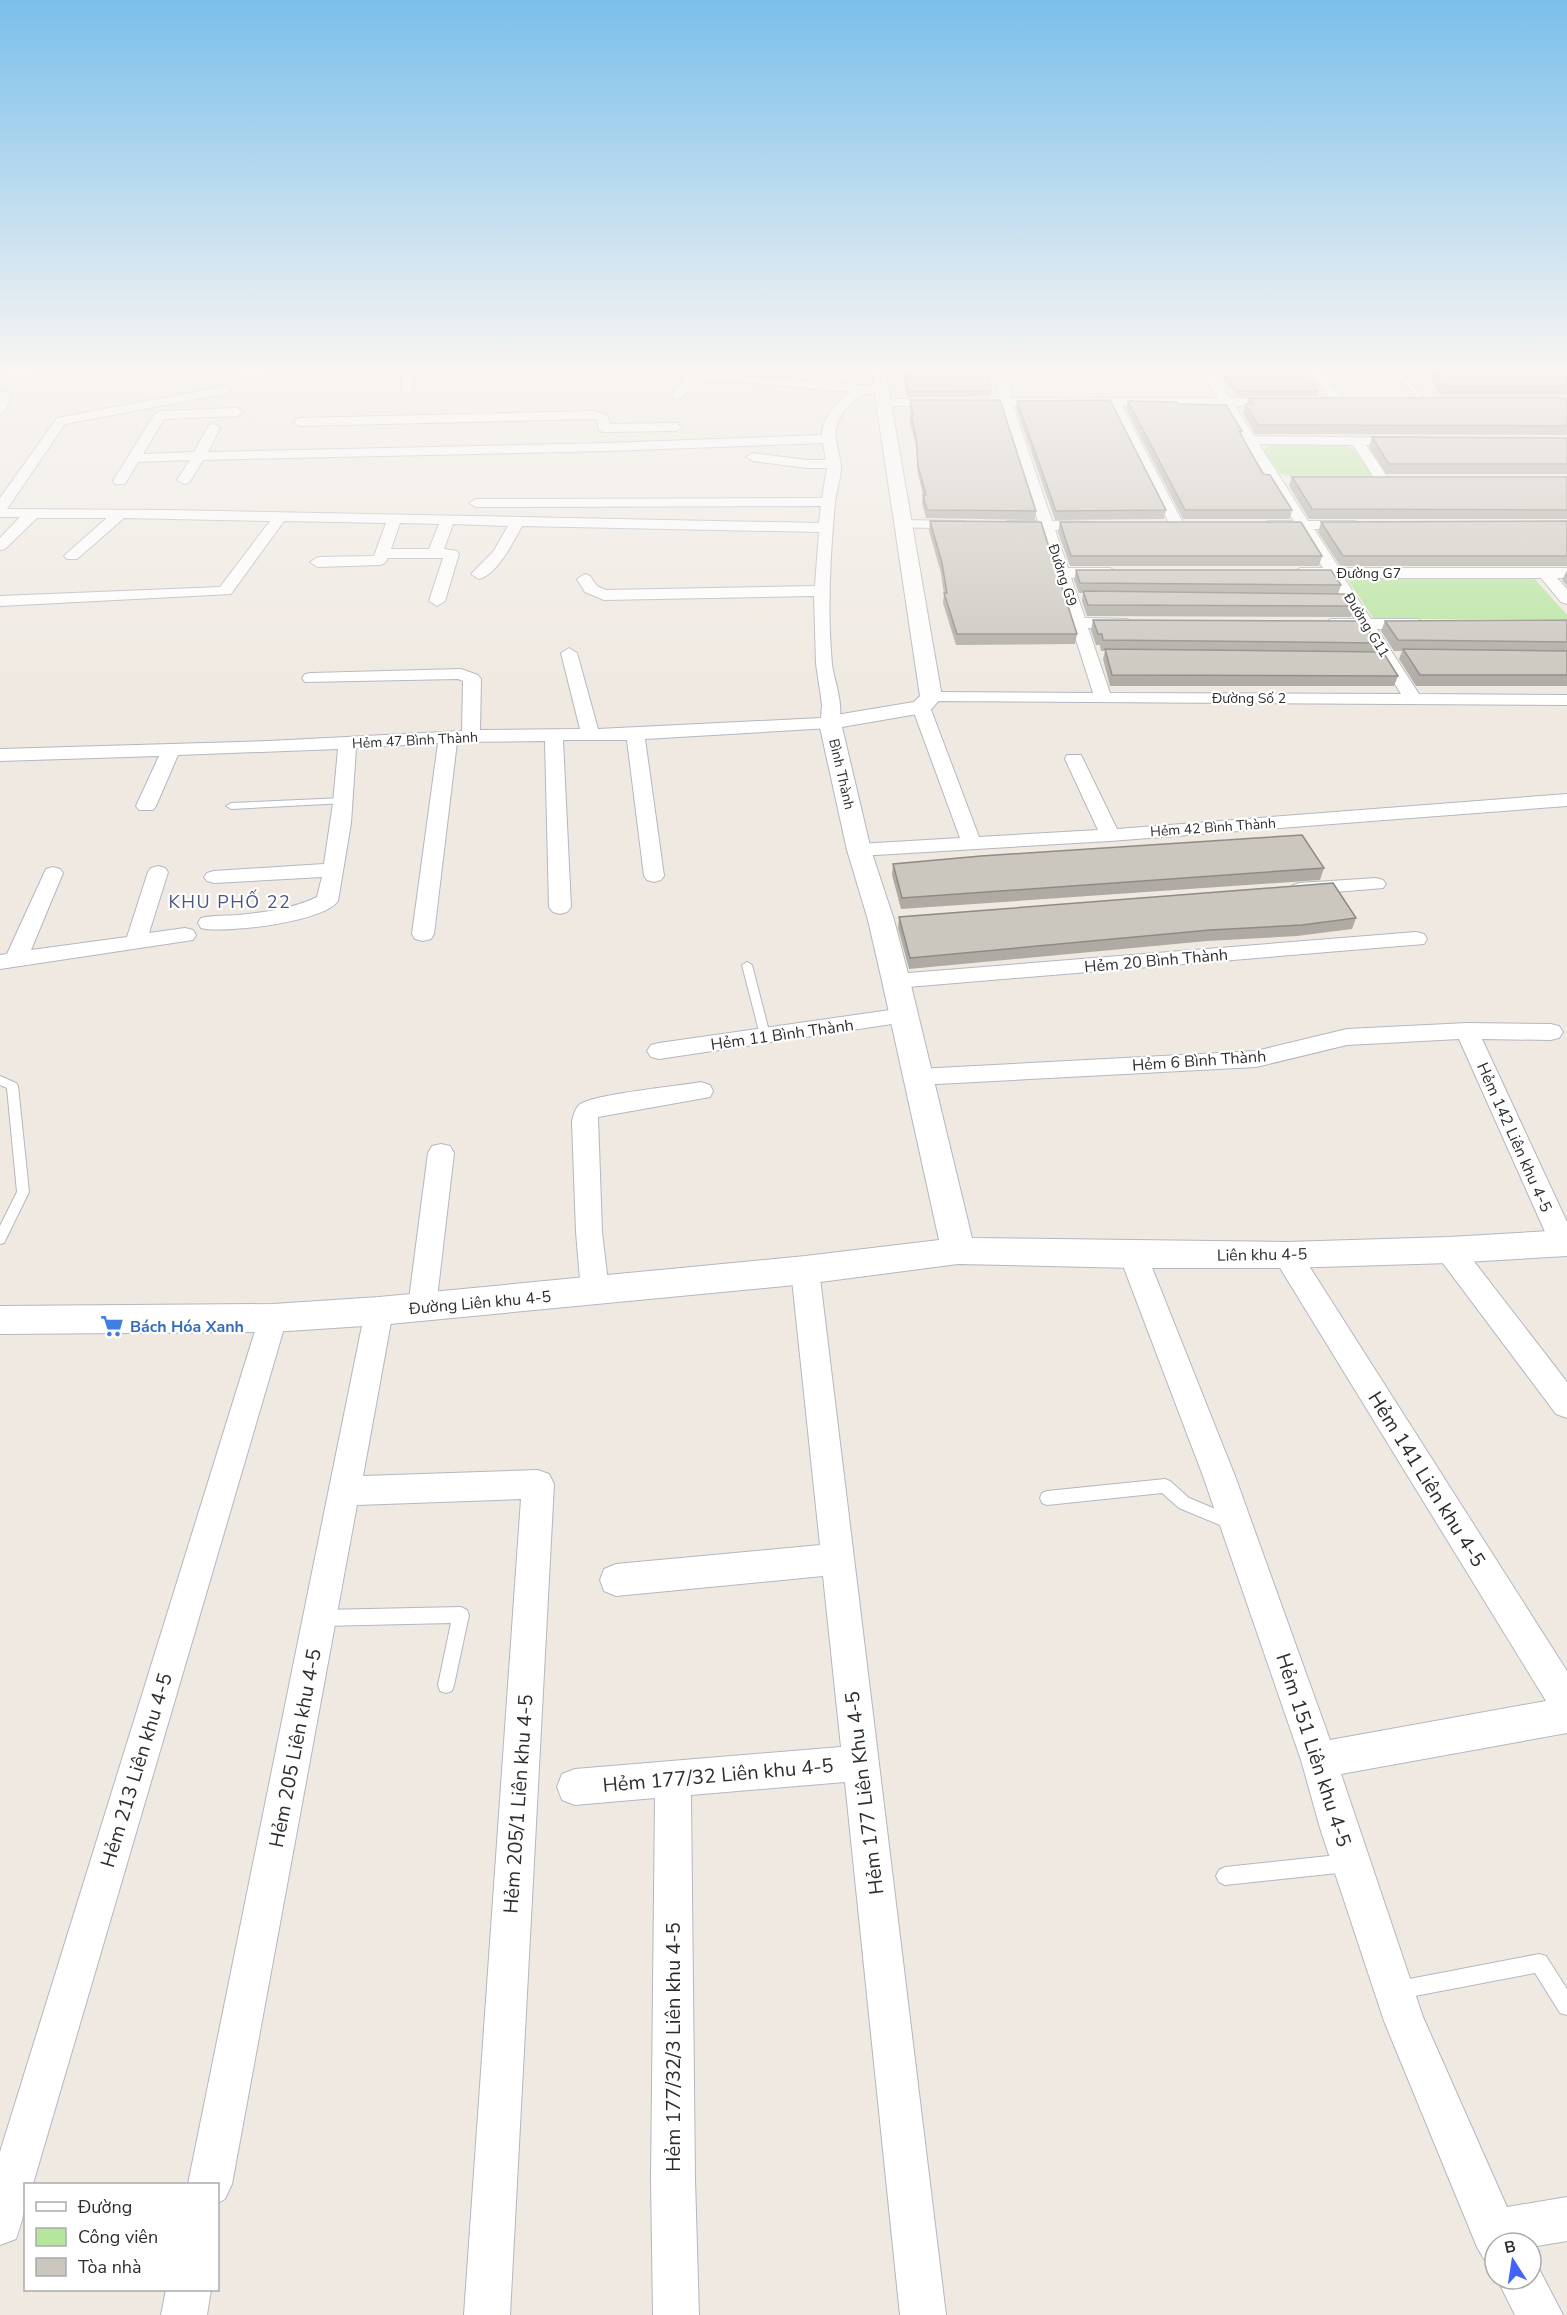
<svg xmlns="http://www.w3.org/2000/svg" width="1567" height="2315" font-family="'Nunito Sans',sans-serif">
  <rect width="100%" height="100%" fill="#efe9e1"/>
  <!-- green -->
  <path fill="#b6e59e" d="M 1274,445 L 1345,446 C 1364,450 1364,459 1372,475 L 1369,477 L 1292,477 L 1279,473 L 1264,449 Z
    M 1346,577 L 1533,577 L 1567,615 L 1567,619 L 1374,619 Z"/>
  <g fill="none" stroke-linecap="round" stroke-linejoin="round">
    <!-- service casing -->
    <g stroke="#b4b7c1" stroke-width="2">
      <path id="service" d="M 1392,368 L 1398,368 L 1425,401 L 1425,403 L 1421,403 Z
        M 343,798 L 346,799 L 346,803 L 231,809 L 226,806 L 231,803 Z
        M 747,962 L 752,965 L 770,1035 L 765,1039 L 760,1035 L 742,965 Z
        M 0,1076 L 16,1083 L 18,1086 L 29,1192 L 4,1243 L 0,1244 L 0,1226 L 17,1192 L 7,1088 L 0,1085 Z
        M 1165,1479 L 1170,1481 L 1189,1498 L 1237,1518 L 1239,1523 L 1237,1528 L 1232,1530 L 1179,1508 L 1162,1493 L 1047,1505 L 1042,1503 L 1040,1498 L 1042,1493 L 1047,1491 Z
        M 461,1607 L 467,1610 L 469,1615 L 454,1685 L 452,1691 L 446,1693 L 440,1691 L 438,1685 L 451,1623 L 322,1626 L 316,1623 L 314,1618 L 316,1613 L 322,1610 Z
        M 1347,1854 L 1353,1857 L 1356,1863 L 1353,1869 L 1347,1872 L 1225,1885 L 1219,1882 L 1216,1876 L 1219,1870 L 1225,1867 Z
        M 1539,1954 L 1546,1956 L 1567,1989 L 1567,2015 L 1560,2013 L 1535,1973 L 1399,1999 L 1392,1997 L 1390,1990 L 1392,1983 L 1399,1981 Z"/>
    </g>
    <!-- minor casing -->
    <g stroke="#b4b7c1" stroke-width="2">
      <path id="minor" d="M 30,368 L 51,370 L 45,374 L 0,379 L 0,371 Z
        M 259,368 L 318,368 L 312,372 L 239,377 L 233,373 L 239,369 Z
        M 401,368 L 413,368 L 412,392 L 404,392 L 402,389 Z
        M 588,368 C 687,368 784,382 882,386 L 888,390 C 882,396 875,392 867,394 C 856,397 845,408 840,418 C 830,435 840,449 841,467 C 841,479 836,491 835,503 C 830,556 827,611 832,664 C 834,682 847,711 836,727 L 830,728 L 645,739 L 664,876 L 661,880 L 654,882 L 647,880 L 644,876 L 627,740 L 563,740 L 571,907 L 567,912 L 560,914 L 553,912 L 549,907 L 545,741 L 457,742 L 434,934 L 431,939 L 423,941 L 415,939 L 412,934 L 438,743 L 356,748 L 351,823 L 338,901 C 324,922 225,934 201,928 L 198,923 L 201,918 C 214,915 226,916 239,915 C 266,912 292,909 317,897 L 322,877 L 214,883 L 207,881 L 204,877 L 207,873 L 214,871 L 324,864 L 333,803 L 338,749 L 178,755 L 156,806 L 153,810 L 139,810 L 136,806 L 159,756 L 0,761 L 0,749 L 269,741 L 462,731 L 463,681 L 458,679 L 305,682 L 302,678 L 305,674 L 311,673 L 461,669 L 478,675 L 481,679 L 480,730 L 580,729 L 561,653 L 569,648 L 577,653 L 598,729 L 821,718 L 822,704 L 816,664 L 814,596 L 604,600 L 585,592 L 577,579 L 585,574 L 590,576 L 597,586 L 606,590 L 815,586 L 819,532 L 522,526 C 513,542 498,574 479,579 L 471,574 L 493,552 L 508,526 L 453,524 L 444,549 L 457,551 L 459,554 L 445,601 L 437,606 L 429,601 L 443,558 L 388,558 L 385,563 L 380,565 L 318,567 L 310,562 L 318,557 L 374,556 L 386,523 L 284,521 L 231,594 L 0,606 L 0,596 L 220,587 L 270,521 L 124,518 L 77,559 L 67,559 L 64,556 L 67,553 L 107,518 L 37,518 L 5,549 L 0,550 L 0,538 L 20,517 L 0,517 L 0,498 L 57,418 L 225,386 L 229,387 L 229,393 L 65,424 L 7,509 L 165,510 L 819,523 L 821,506 L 476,507 L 469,503 L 476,499 L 822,498 L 827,468 L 807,468 L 753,461 L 746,457 L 753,453 L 807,460 L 826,460 L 823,443 L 607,451 L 203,460 L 189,483 L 184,484 L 177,480 L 190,460 L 138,462 L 125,484 L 115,484 L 113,481 L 154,415 L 160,411 L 237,408 L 243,412 L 237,416 L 164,419 L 143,454 L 194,452 L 209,425 L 214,424 L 220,428 L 208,452 L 607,443 L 822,435 C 822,418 837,402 851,392 L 696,378 L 681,399 L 677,400 L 671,396 L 684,377 L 594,372 ZM 400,523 L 439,524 L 429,549 L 391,549 Z
        M 1199,368 L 1211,368 L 1230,398 L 1287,399 L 1289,402 L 1283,406 L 1235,406 L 1254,436 L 1411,438 L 1413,441 L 1406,445 L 1366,445 L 1390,481 L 1383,485 L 1378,484 L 1353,445 L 1259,444 L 1308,521 L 1355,521 L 1362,525 L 1355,529 L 1314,529 L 1339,568 L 1567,568 L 1567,578 L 1557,578 L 1567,589 L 1567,604 L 1561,602 L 1541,578 L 1344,578 L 1371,619 L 1418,619 L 1426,624 L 1418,629 L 1377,629 L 1419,694 L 1567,695 L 1567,705 L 925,701 L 922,697 L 925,693 L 931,692 L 1093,693 L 1041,530 L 1007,529 L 1000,525 L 1007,521 L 1038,521 L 1001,406 L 884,406 L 878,402 L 880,399 L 999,398 L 997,384 L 1003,380 L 1009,384 L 1012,398 L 1218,398 ZM 1013,406 L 1110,406 L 1170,525 L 1177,529 L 1184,525 L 1122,406 L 1222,406 L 1294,521 L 1268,521 L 1261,525 L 1268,529 L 1299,529 L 1323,568 L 1300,568 L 1292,573 L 1300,578 L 1329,578 L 1355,619 L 1331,619 L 1323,624 L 1331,629 L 1361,629 L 1401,694 L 1110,693 L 1088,628 L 1127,629 L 1135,624 L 1127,619 L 1085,618 L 1071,578 L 1110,578 L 1118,573 L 1110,568 L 1068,568 L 1055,530 L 1094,530 L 1101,526 L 1094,522 L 1052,521 Z
        M 1307,368 L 1319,368 L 1345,402 L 1343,405 L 1335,405 Z
        M 5,391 L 11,395 L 6,410 L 0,414 L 0,393 Z
        M 595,411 L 607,415 L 610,424 L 676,423 L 682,427 L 676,431 L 604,432 L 599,431 L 597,420 L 594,419 L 299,426 L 293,422 L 299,418 Z
        M 902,520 L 965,521 L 972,525 L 965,529 L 897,527 L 895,524 Z
        M 921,702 L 927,703 L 930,707 L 979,837 L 1098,830 L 1065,759 L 1067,755 L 1081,755 L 1083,759 L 1117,829 L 1567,794 L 1567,806 L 1110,841 L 859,856 L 852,854 L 849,850 L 852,846 L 859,844 L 960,838 L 912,707 L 915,703 Z
        M 158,866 L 165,868 L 168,872 L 149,933 L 185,928 L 193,930 L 196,935 L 193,940 L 0,969 L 0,955 L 7,954 L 46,869 L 53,867 L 60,869 L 63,873 L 31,950 L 127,937 L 148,872 L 151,868 Z
        M 1376,878 L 1383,880 L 1386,884 L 1383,888 L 1300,895 L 1293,893 L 1290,889 L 1293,885 L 1300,883 Z
        M 1416,932 L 1424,934 L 1427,939 L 1424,944 L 896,988 L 888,986 L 885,981 L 888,976 L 896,974 Z
        M 904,1008 L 912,1011 L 916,1016 L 912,1021 L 659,1059 L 651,1057 L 647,1051 L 651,1045 L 659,1043 Z
        M 1467,1023 L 1551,1024 L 1559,1026 L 1563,1032 L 1559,1038 L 1551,1040 L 1482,1039 L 1567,1222 L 1567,1252 L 1563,1254 L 1553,1251 L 1550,1243 L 1459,1039 L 1347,1045 L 1256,1067 L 918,1085 L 909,1083 L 906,1077 L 909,1071 L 918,1069 L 1256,1051 L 1347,1029 Z
        M 701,1082 L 710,1085 L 713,1091 L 710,1097 L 598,1117 L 602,1232 L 609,1291 L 605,1299 L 595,1302 L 585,1299 L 581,1291 L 576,1232 L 572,1122 C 573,1116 575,1109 579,1105 C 593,1094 679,1086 701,1082 Z
        M 441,1144 L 450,1146 L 454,1153 L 436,1307 L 432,1315 L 422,1319 L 412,1315 L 408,1307 L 428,1153 L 432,1146 Z
        M 1449,1239 L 1459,1242 L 1567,1382 L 1567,1418 L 1556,1414 L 1439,1258 L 1435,1250 L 1439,1242 Z
        M 1133,1244 L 1143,1247 L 1147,1255 L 1235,1476 L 1330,1740 L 1546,1701 L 1277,1263 L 1273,1255 L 1277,1247 L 1287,1244 L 1297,1247 L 1567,1671 L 1567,1733 L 1341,1774 L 1423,2017 L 1507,2207 L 1567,2197 L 1567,2241 L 1531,2247 L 1531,2243 L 1495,2243 L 1495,2263 L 1484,2259 L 1477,2247 L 1384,2021 L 1320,1828 L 1301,1760 L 1203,1476 L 1119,1255 L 1123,1247 Z
        M 805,1259 L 815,1262 L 819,1270 L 946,2315 L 900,2315 L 845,1782 L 691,1795 L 695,2179 L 699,2315 L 653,2315 L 651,2179 L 655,1798 L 575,1805 L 562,1800 L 557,1787 L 562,1774 L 575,1769 L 841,1747 L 823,1576 L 616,1596 L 604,1591 L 600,1580 L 604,1569 L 616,1564 L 820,1545 L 791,1270 L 795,1262 Z
        M 379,1299 L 389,1303 L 393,1311 L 363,1476 L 538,1470 L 549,1474 L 554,1484 L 510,2315 L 464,2315 L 521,1499 L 357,1505 L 232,2184 L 225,2199 L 218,2203 L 218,2184 L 188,2184 L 365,1311 L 369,1303 Z
        M 273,1306 L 283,1310 L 287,1318 L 33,2184 L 26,2184 C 26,2205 23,2220 16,2239 L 0,2245 L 0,2152 L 259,1318 L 263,1310 Z
        M 1531,2261 L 1536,2263 L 1563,2315 L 1515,2315 L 1497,2279 L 1531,2279 Z
        M 166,2290 L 211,2290 L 207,2315 L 161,2315 Z"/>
    </g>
    <!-- tertiary casing -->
    <g stroke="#b4b7c1" stroke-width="2">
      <path id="tertiary" d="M 871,368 L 885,368 L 942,697 L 929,712 L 842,727 L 871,850 L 894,920 L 910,981 L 972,1238 L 1287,1242 L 1449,1237 L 1567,1230 L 1567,1256 L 1449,1263 L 1287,1268 L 1133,1268 L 958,1264 L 805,1284 L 379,1325 L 273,1332 L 0,1334 L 0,1306 L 273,1304 L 379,1297 L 805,1256 L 939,1240 L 882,981 L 868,920 L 847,850 L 819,723 L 822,718 L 830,716 L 914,702 L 920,696 Z"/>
    </g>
    <!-- service -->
    <use href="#service" fill="#fff" fill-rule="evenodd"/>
    <!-- minor -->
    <use href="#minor" fill="#fff" fill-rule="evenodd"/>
    <!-- tertiary -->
    <use href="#tertiary" fill="#fff" fill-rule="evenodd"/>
  </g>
  <!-- wall -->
  <path fill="#afaba4" d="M 903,368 L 986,368 L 991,391 L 991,396 L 907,397 L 904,379 L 905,375 Z
    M 1215,368 L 1302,368 L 1318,391 L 1317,396 L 1237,396 Z
    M 1433,370 L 1567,370 L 1567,395 L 1440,395 L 1430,379 Z
    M 1248,398 L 1567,398 L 1567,435 L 1255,434 L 1243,413 L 1245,404 L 1247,404 Z
    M 910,400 L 1036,511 L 1035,520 L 926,518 L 922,503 L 923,495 L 918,474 L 916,445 L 910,424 L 911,416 L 910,408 Z
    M 1017,401 L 1166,510 L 1164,519 L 1055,520 L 1016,408 Z
    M 1128,401 L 1178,404 L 1242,431 L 1241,435 L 1263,474 L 1292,510 L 1290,519 L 1183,519 L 1126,409 Z
    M 1372,437 L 1567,438 L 1567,474 L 1386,474 L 1369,447 Z
    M 1292,477 L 1567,477 L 1567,519 L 1309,519 L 1289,486 Z
    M 930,521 L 1077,634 L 1075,644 L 956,645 L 943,603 L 944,594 L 941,573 L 929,531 Z
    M 1567,521 L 1567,566 L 1340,566 L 1318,532 L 1321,522 Z
    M 1060,522 L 1322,556 L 1319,566 L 1070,566 L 1058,532 Z
    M 1076,570 L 1341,585 L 1338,594 L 1354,606 L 1351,617 L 1087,616 L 1082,601 L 1083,593 L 1079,593 L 1074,580 Z
    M 1567,570 L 1567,586 L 1562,580 Z
    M 1093,620 L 1377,643 L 1374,652 L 1398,676 L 1394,686 L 1110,686 L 1103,659 L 1105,651 L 1101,651 L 1100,645 L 1096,645 L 1091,630 Z
    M 1567,620 L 1567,686 L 1416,686 L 1399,659 L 1402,651 L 1394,651 L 1381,631 L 1385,621 Z
    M 893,864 L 1324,868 L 1320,880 L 901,909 L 892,875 Z
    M 899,917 L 1356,918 L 1352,929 L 1297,936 L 1207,941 L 909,969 L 898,928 Z"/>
  <!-- building -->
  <path fill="#cbc7bf" stroke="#8e8b86" stroke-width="1.5" d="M 904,368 L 986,368 L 991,391 L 908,392 L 905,375 L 907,375 Z
    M 1219,368 L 1302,368 L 1318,391 L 1238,391 Z
    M 1433,370 L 1567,370 L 1567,386 L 1443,386 Z
    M 1248,398 L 1567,398 L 1567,426 L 1258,425 L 1245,404 L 1253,404 Z
    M 910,400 L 1000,400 L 1036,511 L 927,510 L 923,495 L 926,495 L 918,466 L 916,437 L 911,416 L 913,416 Z
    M 1110,400 L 1166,510 L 1056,511 L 1017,401 Z
    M 1128,401 L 1177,402 L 1178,404 L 1226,405 L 1242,431 L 1239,431 L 1263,474 L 1270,475 L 1292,510 L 1185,510 Z
    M 1372,437 L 1567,438 L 1567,464 L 1389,464 Z
    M 1292,477 L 1567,477 L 1567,510 L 1312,509 Z
    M 930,521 L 1041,522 L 1077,634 L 957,634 L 944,593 L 947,593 L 942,563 Z
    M 1567,521 L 1567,556 L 1343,556 L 1321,522 Z
    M 1060,522 L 1301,522 L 1322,556 L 1071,556 Z
    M 1076,570 L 1331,570 L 1341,585 L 1080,583 Z
    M 1083,591 L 1346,594 L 1354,606 L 1088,605 Z
    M 1093,620 L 1363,621 L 1377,643 L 1103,640 L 1102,634 L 1098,634 Z
    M 1567,620 L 1567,642 L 1398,640 L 1385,621 Z
    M 1105,649 L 1383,652 L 1398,676 L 1112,675 Z
    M 1403,649 L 1567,651 L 1567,675 L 1420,675 Z
    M 1302,835 L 1324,868 L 902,898 L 893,864 L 981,856 Z
    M 1333,883 L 1356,918 L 1302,925 L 1210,930 L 910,958 L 899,917 Z"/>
  <!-- sky -->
  <linearGradient id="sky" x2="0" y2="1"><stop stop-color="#7abfeb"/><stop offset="0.53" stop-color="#f8f5f2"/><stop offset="1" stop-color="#f8f5f2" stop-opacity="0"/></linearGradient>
  <rect width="1567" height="692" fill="url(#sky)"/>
  <!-- icons -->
  <defs>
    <g id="supermarket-bare" transform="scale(1.8)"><path d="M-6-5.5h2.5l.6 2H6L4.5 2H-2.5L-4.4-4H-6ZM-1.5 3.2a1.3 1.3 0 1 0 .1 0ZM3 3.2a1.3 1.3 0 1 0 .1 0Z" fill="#3f7fe0" stroke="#fff" stroke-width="2.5" paint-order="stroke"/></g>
  </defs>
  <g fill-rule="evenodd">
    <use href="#supermarket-bare" x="112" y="1326"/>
  </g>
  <g text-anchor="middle" stroke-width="4.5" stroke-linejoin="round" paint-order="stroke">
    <!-- far-street labels -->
    <g font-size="14" fill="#2e2e2e" stroke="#fff">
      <text x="1369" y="578">Đường G7</text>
      <text transform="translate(1063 575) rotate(72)" y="5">Đường G9</text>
      <text transform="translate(1367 625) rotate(58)" y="5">Đường G11</text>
      <text x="1249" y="703">Đường Số 2</text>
      <text transform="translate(415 740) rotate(-3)" y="5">Hẻm 47 Bình Thành</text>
      <text transform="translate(842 774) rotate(77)" y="5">Bình Thành</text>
      <text transform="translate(1213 827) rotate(-4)" y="5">Hẻm 42 Bình Thành</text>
    </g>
    <!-- street labels -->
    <g font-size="16" fill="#2e2e2e" stroke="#fff">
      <text transform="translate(1156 960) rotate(-5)" y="6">Hẻm 20 Bình Thành</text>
      <text transform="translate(782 1034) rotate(-8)" y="6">Hẻm 11 Bình Thành</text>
      <text transform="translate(1199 1060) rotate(-4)" y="6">Hẻm 6 Bình Thành</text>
      <text transform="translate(1515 1137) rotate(66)" y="6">Hẻm 142 Liên khu 4-5</text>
      <text transform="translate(1262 1254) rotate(-1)" y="6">Liên khu 4-5</text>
      <text transform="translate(480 1302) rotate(-5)" y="6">Đường Liên khu 4-5</text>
    </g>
    <!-- shop labels -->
    <g font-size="16" font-weight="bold" fill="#366cbe" stroke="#fff" text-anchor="start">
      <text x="130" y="1332">Bách Hóa Xanh</text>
    </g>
    <!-- neighbourhood labels -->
    <g font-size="18" letter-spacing="1.5" fill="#4d5680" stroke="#fff">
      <text x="230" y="908">KHU PHỐ 22</text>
    </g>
    <!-- near-street labels -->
    <g font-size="20" fill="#2e2e2e" stroke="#fff">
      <text transform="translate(1427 1479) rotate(58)" y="7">Hẻm 141 Liên khu 4-5</text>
      <text transform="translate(295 1748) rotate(-79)" y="7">Hẻm 205 Liên khu 4-5</text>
      <text transform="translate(1314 1750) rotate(72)" y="7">Hẻm 151 Liên khu 4-5</text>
      <text transform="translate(136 1770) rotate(-73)" y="7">Hẻm 213 Liên khu 4-5</text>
      <text transform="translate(718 1775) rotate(-5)" y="7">Hẻm 177/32 Liên khu 4-5</text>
      <text transform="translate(864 1793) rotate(-97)" y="7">Hẻm 177 Liên Khu 4-5</text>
      <text transform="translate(518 1804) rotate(-86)" y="7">Hẻm 205/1 Liên khu 4-5</text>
      <text transform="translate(673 2047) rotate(-90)" y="7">Hẻm 177/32/3 Liên khu 4-5</text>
    </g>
  </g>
  <!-- legend -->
  <rect x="24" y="2183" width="195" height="108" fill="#ffffff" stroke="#ababab" stroke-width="1.5"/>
  <rect x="36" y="2202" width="30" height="9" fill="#ffffff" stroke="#ababab" stroke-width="1.5"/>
  <text x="78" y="2213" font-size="18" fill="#2e2e2e">Đường</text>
  <rect x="36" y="2228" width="30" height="18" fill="#b6e59e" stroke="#ababab" stroke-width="1.5"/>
  <text x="78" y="2243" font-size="18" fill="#2e2e2e">Công viên</text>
  <rect x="36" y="2258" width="30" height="18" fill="#cbc7bf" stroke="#ababab" stroke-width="1.5"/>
  <text x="78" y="2273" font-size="18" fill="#2e2e2e">Tòa nhà</text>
  <!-- north arrow -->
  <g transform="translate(1513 2261) rotate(348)"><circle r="28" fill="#ffffff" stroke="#ababab" stroke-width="1.5"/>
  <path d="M0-4.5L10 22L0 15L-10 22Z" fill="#4264fb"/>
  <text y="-9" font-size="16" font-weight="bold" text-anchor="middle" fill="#2e2e2e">B</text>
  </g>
</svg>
